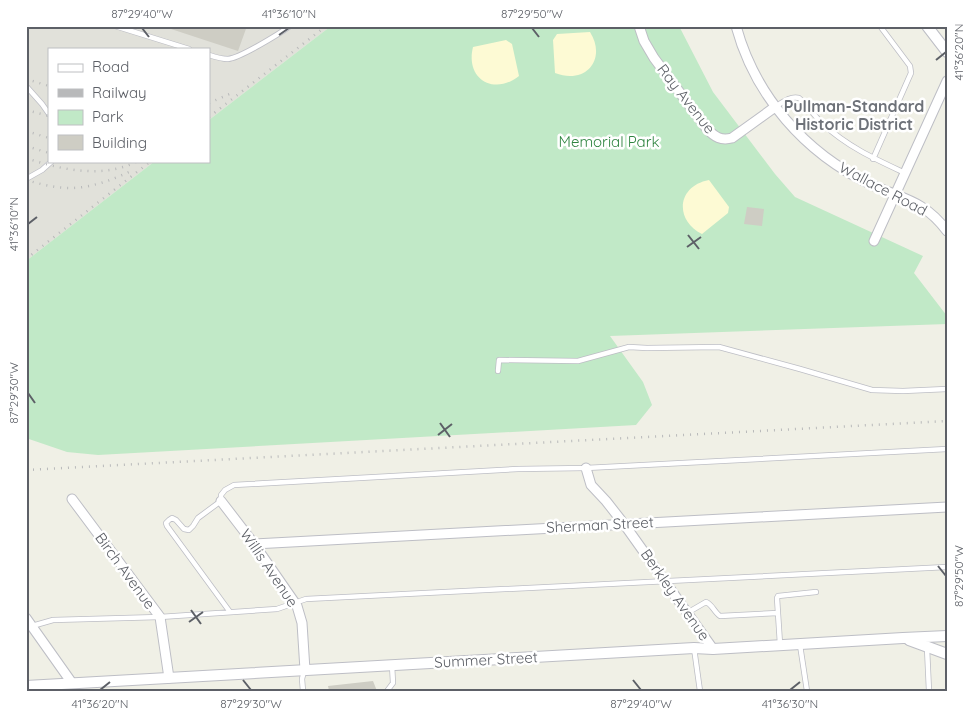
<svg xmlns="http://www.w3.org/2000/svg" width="973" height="717" font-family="Quicksand,sans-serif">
  <rect width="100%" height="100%" fill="#f0f0e6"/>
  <!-- industrial -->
  <path fill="#e1e1da" d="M 26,26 L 331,26 L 209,120 L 209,49 L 49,49 L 49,161 L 155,161 L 26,261 Z"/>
  <!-- green -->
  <path fill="#c1e9c7" d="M 331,26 L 679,26 L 713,92 L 775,174 L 795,197 L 923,256 L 914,273 L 947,316 L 947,324 L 610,336 L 643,382 L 652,405 L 636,425 L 98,455 L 67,452 L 26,438 L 26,261 L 155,161 L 209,161 L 209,120 Z"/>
  <!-- sand -->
  <path fill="#fdfad4" d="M 590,32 C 607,59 586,85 555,73 L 553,40 L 557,34 Z
    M 506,40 L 512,44 L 519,76 C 494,96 465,79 473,47 Z
    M 709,180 L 729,207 L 728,213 L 702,234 C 674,220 677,186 709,180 Z"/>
  <!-- building -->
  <path fill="#cecdc4" d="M 168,26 L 247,26 L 238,51 L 168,28 Z
    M 747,207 L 764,209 L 762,226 L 744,224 Z
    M 373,681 L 377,691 L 329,691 L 328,686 Z"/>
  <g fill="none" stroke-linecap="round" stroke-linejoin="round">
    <!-- service casing -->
    <g stroke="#bdbec5" stroke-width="6">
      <path id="service" d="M 115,26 L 189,49
        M 209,55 C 215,57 221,59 228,59 C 240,58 279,34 290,26
        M 26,86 L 42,104 L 49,114
        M 775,107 C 783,102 790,96 799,98 C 808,105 814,116 823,124 C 848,147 875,159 905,173
        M 873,159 L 911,73 L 910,66 L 880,26
        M 26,179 L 42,170 L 52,161
        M 498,371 L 499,360 L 578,361 L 629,347 L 647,348 L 719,347 L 800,369 L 872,390 L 903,391 L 947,389
        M 230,612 L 167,526 L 166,523 L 169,520 L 172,518 L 176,520 L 184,529 L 189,530 L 193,526 L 198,518 L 221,501 L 221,495 L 225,490 L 234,485 L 518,469 L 586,468 L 947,449
        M 687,613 L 706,602 C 712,604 714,612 720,616 L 778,613
        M 32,626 L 53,620 L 160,617 L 277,609 L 306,599 L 947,567
        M 780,644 L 777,598 L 778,596 L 816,592
        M 800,645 L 807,691
        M 694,648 L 700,691
        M 927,648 L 929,691
        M 303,691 L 302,679 L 304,671
        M 387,691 L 393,683 L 392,665"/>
    </g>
    <!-- minor casing -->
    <g stroke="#bdbec5" stroke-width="11">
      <path id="minor" d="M 639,26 L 644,41 L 654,58 L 707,129 C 715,137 721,141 732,138 L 775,107
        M 736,26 C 755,96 805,153 870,184 C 902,199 924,200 947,231
        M 874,241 L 947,81
        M 586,468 L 591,485 L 606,501 L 624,524 L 713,649
        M 72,499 L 160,617 L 169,678
        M 221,501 L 254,544 L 297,606 L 302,623 L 305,670
        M 254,544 L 947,507
        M 26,618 L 72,683"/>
    </g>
    <!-- tertiary casing -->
    <g stroke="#bdbec5" stroke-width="12">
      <path id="tertiary" d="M 927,26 L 947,52
        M 909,640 L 947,654
        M 26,686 L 694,648 L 713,649 L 903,638 L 947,636"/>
    </g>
    <!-- service -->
    <use href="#service" stroke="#fff" stroke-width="4.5"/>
    <!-- minor -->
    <use href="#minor" stroke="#fff" stroke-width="9"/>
    <!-- tertiary -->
    <use href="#tertiary" stroke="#fff" stroke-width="10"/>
    <!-- rail -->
    <path stroke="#b8b9ba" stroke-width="2.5" stroke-dasharray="1 6" stroke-linecap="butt" d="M 26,79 L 49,86
      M 209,103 L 232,93
      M 26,110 L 49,116
      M 209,117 L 326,26
      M 26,131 L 49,138
      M 26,146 L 49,153
      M 26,158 C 62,170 103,179 138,161
      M 26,180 C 40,184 55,188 70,188 C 91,188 112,180 131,171
      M 26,259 L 151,161
      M 26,470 L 947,421"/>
  </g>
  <!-- ticks -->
  <path fill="none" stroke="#5d6067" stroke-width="2" d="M 142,28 L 149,37M 532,28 L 539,37M 279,35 L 289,28M 936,60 L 946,52M 28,224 L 37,217M 688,235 L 699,249M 687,247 L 701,237M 28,393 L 35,403M 440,423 L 450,437M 438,435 L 452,424M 938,566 L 946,576M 191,610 L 201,624M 189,622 L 203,612M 243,680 L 251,690M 633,680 L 641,690M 100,690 L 110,682M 790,690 L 800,682"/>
  <g text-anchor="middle" stroke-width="5" stroke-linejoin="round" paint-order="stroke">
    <!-- street labels -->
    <g font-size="15" fill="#5d6067" stroke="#fff">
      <text transform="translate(686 99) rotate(52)" y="5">Ray Avenue</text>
      <text transform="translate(883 189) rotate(28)" y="5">Wallace Road</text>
      <text transform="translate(600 525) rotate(-3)" y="5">Sherman Street</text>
      <text transform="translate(269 568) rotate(56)" y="5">Willis Avenue</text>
      <text transform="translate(125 571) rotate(54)" y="5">Birch Avenue</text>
      <text transform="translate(675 595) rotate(55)" y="5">Berkley Avenue</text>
      <text transform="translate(486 660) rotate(-3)" y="5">Summer Street</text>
    </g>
    <!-- park labels -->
    <g font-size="15" fill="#2f8440" stroke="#fff">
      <text x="609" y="147">Memorial Park</text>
    </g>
    <!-- neighbourhood labels -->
    <g font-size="16" font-weight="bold" fill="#6e7279" stroke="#fff">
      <text x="854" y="112">Pullman-Standard<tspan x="854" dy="18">Historic District</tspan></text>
    </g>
  </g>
  <!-- border -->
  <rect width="973" height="717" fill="none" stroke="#ffffff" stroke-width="55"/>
  <!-- legend -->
  <rect x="48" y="48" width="162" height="115" fill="#ffffff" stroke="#bebfc2"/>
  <rect x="58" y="64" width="25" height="8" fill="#ffffff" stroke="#bebfc2"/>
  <text x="92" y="72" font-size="15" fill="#5d6067">Road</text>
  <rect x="58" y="89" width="25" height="8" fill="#b8b9ba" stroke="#bebfc2"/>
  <text x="92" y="98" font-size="15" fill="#5d6067">Railway</text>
  <rect x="58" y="110" width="25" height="15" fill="#c1e9c7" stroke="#bebfc2"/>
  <text x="92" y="122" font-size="15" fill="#5d6067">Park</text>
  <rect x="58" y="135" width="25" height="15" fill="#cecdc4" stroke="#bebfc2"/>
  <text x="92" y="148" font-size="15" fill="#5d6067">Building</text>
  <rect x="28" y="28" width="918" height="662" fill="none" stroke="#5d6067" stroke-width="2"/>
  <g font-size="12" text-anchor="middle" fill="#5d6067">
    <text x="142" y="18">87°29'40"W</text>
    <text x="289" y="18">41°36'10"N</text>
    <text x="532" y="18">87°29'50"W</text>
    <text transform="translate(959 52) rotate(-90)" y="4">41°36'20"N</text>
    <text transform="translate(14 224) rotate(-90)" y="4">41°36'10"N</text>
    <text transform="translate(14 393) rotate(-90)" y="4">87°29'30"W</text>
    <text transform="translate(959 576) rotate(-90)" y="4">87°29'50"W</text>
    <text x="100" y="708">41°36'20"N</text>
    <text x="251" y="708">87°29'30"W</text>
    <text x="641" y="708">87°29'40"W</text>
    <text x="790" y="708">41°36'30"N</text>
  </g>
</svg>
